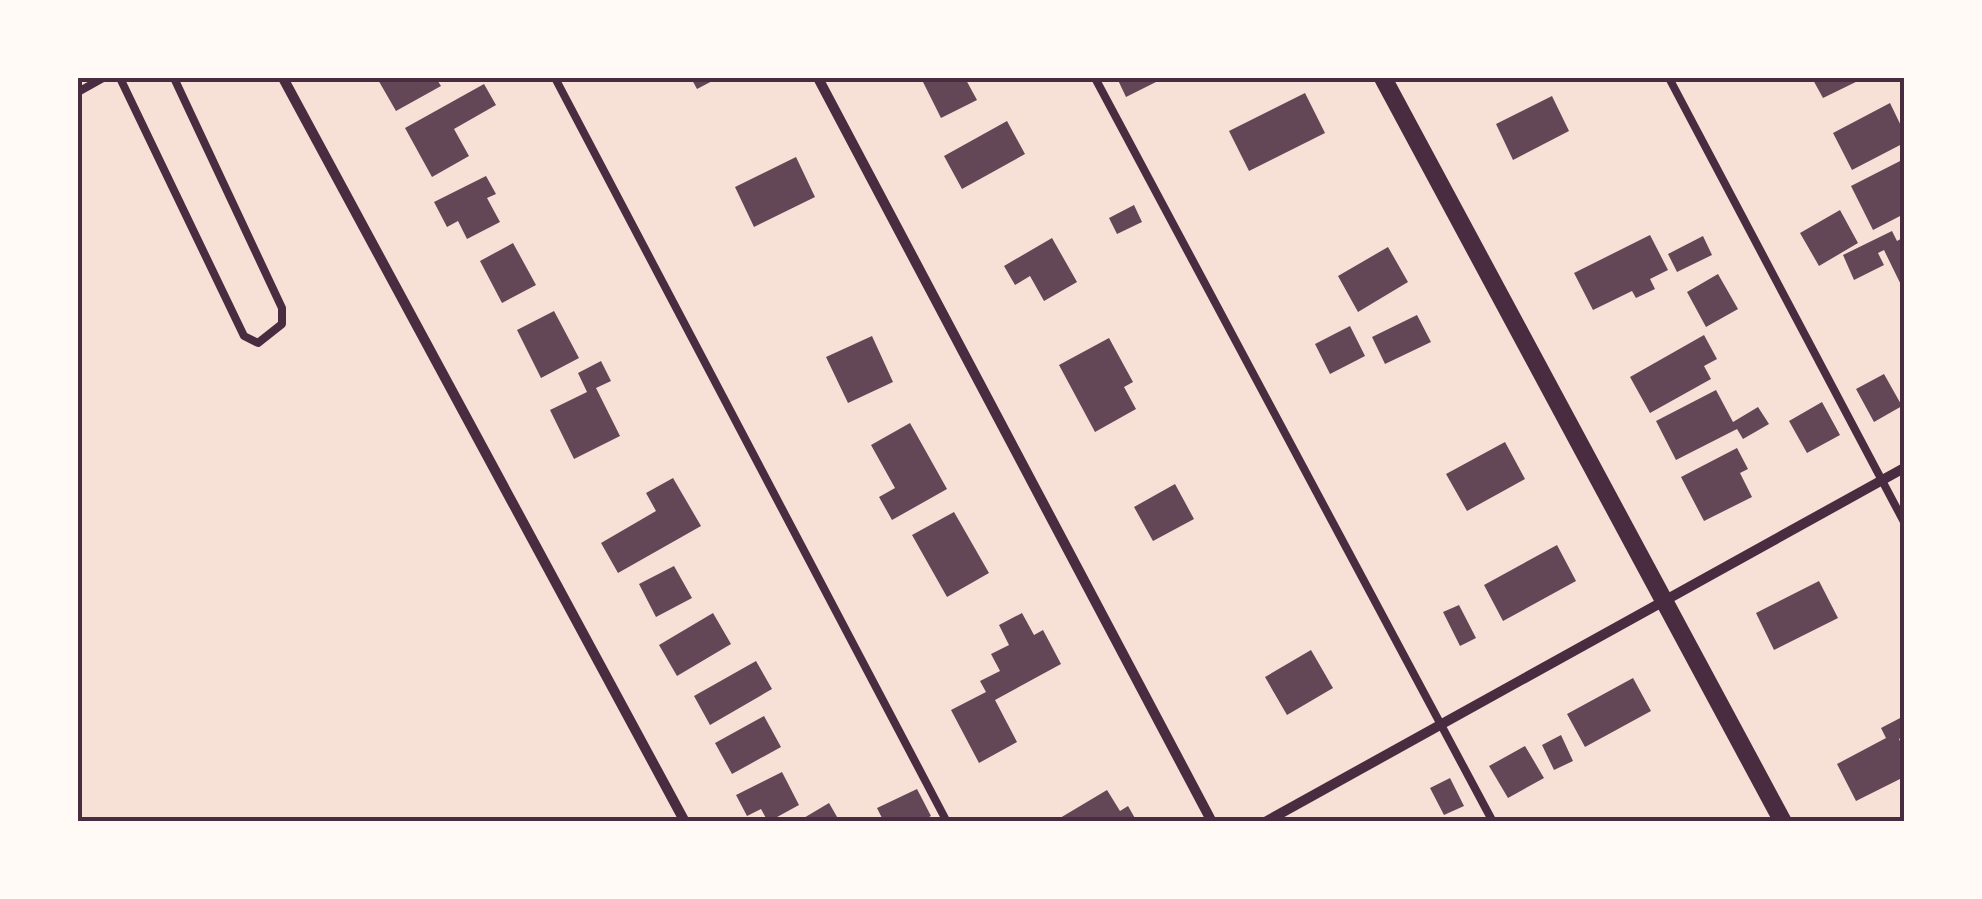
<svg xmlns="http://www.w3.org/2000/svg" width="1982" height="899" font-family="'Source Sans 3',sans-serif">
  <rect width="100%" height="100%" fill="#f7e1d7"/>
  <!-- building -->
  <path fill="#644757" d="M 377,78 L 436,78 L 441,86 L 396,111 Z
    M 691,78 L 718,78 L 697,89 Z
    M 921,78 L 965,78 L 977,100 L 941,118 Z
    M 1117,78 L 1156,78 L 1158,81 L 1126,97 Z
    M 1812,78 L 1864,78 L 1823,98 Z
    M 484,84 L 496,105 L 454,129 L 469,156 L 432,177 L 405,128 Z
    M 1305,93 L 1325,133 L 1249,171 L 1229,131 Z
    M 1552,96 L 1569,131 L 1513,160 L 1496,124 Z
    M 1890,103 L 1904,132 L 1904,143 L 1852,170 L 1833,133 Z
    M 1007,121 L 1025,154 L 962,189 L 944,156 Z
    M 796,157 L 815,197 L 754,227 L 735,187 Z
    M 1904,159 L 1904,214 L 1873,230 L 1851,186 Z
    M 486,176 L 496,194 L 487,198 L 500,222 L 467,239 L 458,221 L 447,227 L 434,202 Z
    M 1134,205 L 1142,222 L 1117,234 L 1109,218 Z
    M 1840,210 L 1858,243 L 1819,266 L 1800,233 Z
    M 1892,231 L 1897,241 L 1904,237 L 1904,291 L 1884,250 L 1878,253 L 1884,265 L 1854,280 L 1843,255 Z
    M 1650,235 L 1668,270 L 1650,279 L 1655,289 L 1636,298 L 1632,291 L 1593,310 L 1574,273 Z
    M 1703,236 L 1712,255 L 1677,272 L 1668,254 Z
    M 1052,238 L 1077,282 L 1044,301 L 1030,276 L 1015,285 L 1004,266 Z
    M 513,243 L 536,285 L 502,303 L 480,261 Z
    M 1388,247 L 1408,282 L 1358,312 L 1338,276 Z
    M 1718,274 L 1738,309 L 1706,327 L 1687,292 Z
    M 554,311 L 579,358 L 541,378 L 517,330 Z
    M 1417,315 L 1431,342 L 1385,364 L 1372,337 Z
    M 1350,326 L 1365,356 L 1330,374 L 1315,344 Z
    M 1704,335 L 1717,359 L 1704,366 L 1711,379 L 1650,413 L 1630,377 Z
    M 872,336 L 893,382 L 848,403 L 826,357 Z
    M 1109,338 L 1133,382 L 1124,387 L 1136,409 L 1095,432 L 1059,365 Z
    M 601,361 L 611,381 L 596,388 L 620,436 L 574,459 L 550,410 L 587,392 L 578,373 Z
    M 1884,374 L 1902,406 L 1874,422 L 1856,389 Z
    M 1716,390 L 1733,422 L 1758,407 L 1769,424 L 1743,439 L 1737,429 L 1676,460 L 1656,421 Z
    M 1822,402 L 1840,435 L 1807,453 L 1789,421 Z
    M 910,423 L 947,489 L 892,520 L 879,497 L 895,488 L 871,445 Z
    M 1505,442 L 1525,479 L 1467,511 L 1446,474 Z
    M 1737,448 L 1748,469 L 1740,473 L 1752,497 L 1704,521 L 1681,477 Z
    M 673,478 L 701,526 L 618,573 L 601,543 L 656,511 L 646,493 Z
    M 1175,484 L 1194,519 L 1153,541 L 1134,507 Z
    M 954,512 L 989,573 L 947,597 L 912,535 Z
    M 1557,545 L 1576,581 L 1503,621 L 1484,585 Z
    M 674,566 L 692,598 L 656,617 L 639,584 Z
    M 1819,581 L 1838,618 L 1774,650 L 1756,613 Z
    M 1459,605 L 1476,638 L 1460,646 L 1443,612 Z
    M 713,613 L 731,644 L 677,676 L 659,645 Z
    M 1022,613 L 1034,635 L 1043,630 L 1061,664 L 995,700 L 1017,742 L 979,763 L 951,710 L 986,692 L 980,681 L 1000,671 L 991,654 L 1009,645 L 999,625 Z
    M 1311,650 L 1333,688 L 1287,715 L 1265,677 Z
    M 756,661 L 772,689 L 710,725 L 694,696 Z
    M 1633,678 L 1651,711 L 1585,747 L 1567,714 Z
    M 764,716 L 781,747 L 732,774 L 715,743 Z
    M 1904,716 L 1904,736 L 1899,739 L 1904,749 L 1904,777 L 1856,801 L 1837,764 L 1886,738 L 1881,728 Z
    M 1561,735 L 1573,761 L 1554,770 L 1542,745 Z
    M 1525,746 L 1544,778 L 1508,798 L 1489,766 Z
    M 782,772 L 799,805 L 768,822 L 761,809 L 747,816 L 736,795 Z
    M 1450,778 L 1464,806 L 1444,815 L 1430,788 Z
    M 917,789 L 931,816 L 919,822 L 884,822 L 877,808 Z
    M 1107,790 L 1120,811 L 1128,806 L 1136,820 L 1062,822 L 1060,818 Z
    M 829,803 L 840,822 L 797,822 Z"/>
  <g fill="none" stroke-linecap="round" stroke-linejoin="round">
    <!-- service -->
    <path stroke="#4a2c40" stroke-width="8" d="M 120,78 L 244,336 L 258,343 L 282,324 L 282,308 L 174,78
      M 555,78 L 947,822
      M 1095,78 L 1493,822
      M 1669,78 L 1904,522
      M 78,92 L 103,78"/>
    <!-- minor -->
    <path stroke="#4a2c40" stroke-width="10" d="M 283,78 L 685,822
      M 818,78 L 1212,822
      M 1265,822 L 1904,468"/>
    <!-- tertiary -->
    <path stroke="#4a2c40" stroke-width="18" d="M 1383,78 L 1783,822"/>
  </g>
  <!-- border -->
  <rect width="1982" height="899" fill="none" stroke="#fffaf5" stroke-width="160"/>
  <rect x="80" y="80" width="1822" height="739" fill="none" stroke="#4a2c40" stroke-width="4"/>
</svg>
